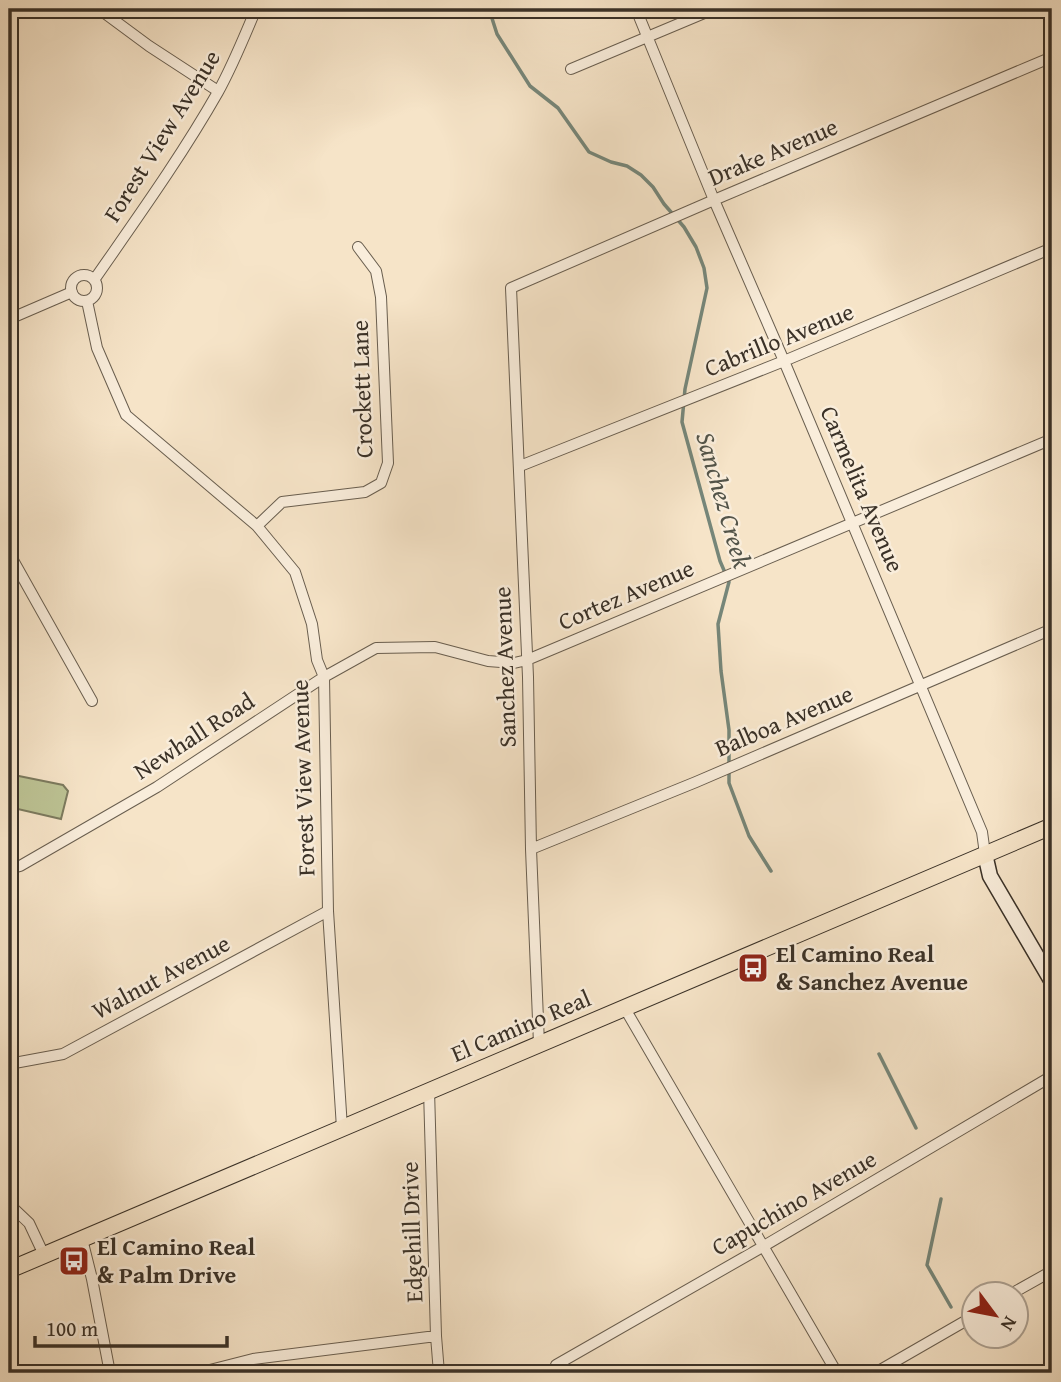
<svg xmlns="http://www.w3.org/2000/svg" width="1061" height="1382" font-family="'Gentium Book Plus',serif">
  <rect width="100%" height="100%" fill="#f6e4c8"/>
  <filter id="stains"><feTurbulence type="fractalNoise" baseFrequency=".00286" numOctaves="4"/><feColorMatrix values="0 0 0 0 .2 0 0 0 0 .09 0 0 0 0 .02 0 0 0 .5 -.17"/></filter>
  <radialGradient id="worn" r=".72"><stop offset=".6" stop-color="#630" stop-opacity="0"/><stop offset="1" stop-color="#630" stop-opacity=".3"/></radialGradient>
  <!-- pitch -->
  <path fill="#bdc495" stroke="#7c7a5e" stroke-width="2" d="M 9,774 L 63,785 L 68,791 L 61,819 L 9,807 Z"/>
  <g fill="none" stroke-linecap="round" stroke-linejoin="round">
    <!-- stream -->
    <path stroke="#768679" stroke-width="3.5" d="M 489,9 L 497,34 L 530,86 L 558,108 L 589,152 L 611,162 L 627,166 L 641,175 L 653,187 L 664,204 L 684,227 L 696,247 L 704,268 L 707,288 L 685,389 L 682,422 L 720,561 L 729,582 L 718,624 L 721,671 L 729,730 L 729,783 L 749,836 L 771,871
      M 879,1054 L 916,1128
      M 941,1199 L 927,1265 L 951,1307"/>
    <!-- street casing -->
    <g stroke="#695e4f" stroke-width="12">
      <path id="street" d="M 99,9 L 149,46 L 218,91
        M 391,9 L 425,13
        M 636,9 L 714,200 L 784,361 L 982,832 L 985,854
        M 571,69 L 714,9
        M71 288a13 13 0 1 1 26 0a13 13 0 1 1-26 0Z
        M 94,280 C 137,218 181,157 218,92 C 233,65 244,37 256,9
        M 87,301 L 97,348 L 126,415 L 257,526 L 295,572 L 312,624 L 317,660 L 324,677 L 328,911 L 342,1128
        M 9,321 L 14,317 L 72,292
        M 520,466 L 784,361 L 1052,248
        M 257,526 L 282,502 L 365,492 L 381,483 L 388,463 L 381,297 L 376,271 L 358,247
        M 9,553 L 92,701
        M 531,849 L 696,782 L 1052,629
        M 9,869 L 20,866 L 157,787 L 324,677 L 376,648 L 435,647 L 488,661 L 514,663 L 527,660 L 1052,439
        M 624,1007 L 837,1373
        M 539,1044 L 531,849 L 528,677 L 511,288 L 714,200 L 1052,57
        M 9,1064 L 63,1054 L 328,911
        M 429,1090 L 436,1336 L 439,1373
        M 9,1204 L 29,1223 L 44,1255
        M 82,1239 L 92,1279 L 110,1373
        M 1011,1294 L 1052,1271
        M 556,1365 L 764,1246 L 1052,1076
        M 198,1373 L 253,1359 L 436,1336
        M 875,1373 L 974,1316"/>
    </g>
    <!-- secondary casing -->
    <g stroke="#3a3127" stroke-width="17">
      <path id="secondary" d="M 985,854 L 990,876 L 1052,982"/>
    </g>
    <!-- primary casing -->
    <g stroke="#3a3127" stroke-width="18">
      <path id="primary" d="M 9,1270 L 1052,826"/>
    </g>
    <!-- street -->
    <use href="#street" stroke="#f9eddb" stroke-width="10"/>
    <!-- secondary -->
    <use href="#secondary" stroke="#f9eddb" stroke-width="14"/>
    <!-- primary -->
    <use href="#primary" stroke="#f6e4c8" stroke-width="16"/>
  </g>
  <!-- icons -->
  <defs>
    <g id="bus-square" transform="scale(1.575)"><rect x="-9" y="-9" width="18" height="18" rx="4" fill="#8f2418" stroke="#f9eddb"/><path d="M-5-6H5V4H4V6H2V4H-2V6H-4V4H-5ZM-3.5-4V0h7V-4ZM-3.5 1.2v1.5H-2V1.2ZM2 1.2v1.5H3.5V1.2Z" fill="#fff"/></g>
  </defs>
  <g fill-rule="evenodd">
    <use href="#bus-square" x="753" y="968"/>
    <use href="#bus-square" x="74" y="1261"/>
  </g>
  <g text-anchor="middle" stroke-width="5" stroke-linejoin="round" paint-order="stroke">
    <!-- street labels -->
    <g font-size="24" fill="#3a3127" stroke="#f9eddb">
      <text transform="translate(162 136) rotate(-58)" y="8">Forest View Avenue</text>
      <text transform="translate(773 152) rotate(-23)" y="8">Drake Avenue</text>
      <text transform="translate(779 340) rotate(-22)" y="8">Cabrillo Avenue</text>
      <text transform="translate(362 389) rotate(-92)" y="8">Crockett Lane</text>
      <text transform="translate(862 489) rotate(67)" y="8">Carmelita Avenue</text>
      <text transform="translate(626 595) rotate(-23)" y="8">Cortez Avenue</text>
      <text transform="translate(505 667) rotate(-92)" y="8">Sanchez Avenue</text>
      <text transform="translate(784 721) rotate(-23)" y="8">Balboa Avenue</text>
      <text transform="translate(194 736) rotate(-33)" y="8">Newhall Road</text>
      <text transform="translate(303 778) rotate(-92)" y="8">Forest View Avenue</text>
      <text transform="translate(161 977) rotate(-28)" y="8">Walnut Avenue</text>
      <text transform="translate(521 1026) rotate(-23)" y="8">El Camino Real</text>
      <text transform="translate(794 1203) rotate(-30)" y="8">Capuchino Avenue</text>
      <text transform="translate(412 1232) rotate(-92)" y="8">Edgehill Drive</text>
    </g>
    <!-- poi labels -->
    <g font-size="24" font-weight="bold" fill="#3a3127" stroke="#f9eddb" text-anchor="start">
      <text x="776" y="962">El Camino Real<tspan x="776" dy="28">&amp; Sanchez Avenue</tspan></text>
      <text x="97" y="1255">El Camino Real<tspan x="97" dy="28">&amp; Palm Drive</tspan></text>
    </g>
    <!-- water labels -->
    <g font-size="26" font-style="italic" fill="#535449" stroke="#f9eddb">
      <text transform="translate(724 500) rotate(74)" y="9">Sanchez Creek</text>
    </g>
  </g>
  <!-- margin -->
  <rect width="1061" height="1382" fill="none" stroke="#f6e4c8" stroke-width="35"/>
  <rect x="10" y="10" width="1040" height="1361" fill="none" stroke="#3a3127" stroke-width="3.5"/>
  <rect x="18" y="18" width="1026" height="1347" fill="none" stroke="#3a3127" stroke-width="2"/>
  <!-- north arrow -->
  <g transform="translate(995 1315) rotate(122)"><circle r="33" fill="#f9eddb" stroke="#ada293" stroke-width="2"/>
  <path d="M0-5L12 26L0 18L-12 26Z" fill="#8f2418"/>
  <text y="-10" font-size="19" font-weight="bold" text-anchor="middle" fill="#3a3127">N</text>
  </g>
  <!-- scale -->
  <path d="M35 1336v10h192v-10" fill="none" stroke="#3a3127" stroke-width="3.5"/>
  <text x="46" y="1336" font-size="21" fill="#3a3127" stroke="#f9eddb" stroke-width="5" paint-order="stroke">100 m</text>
  <rect width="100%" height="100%" filter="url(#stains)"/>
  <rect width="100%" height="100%" fill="url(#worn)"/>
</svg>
